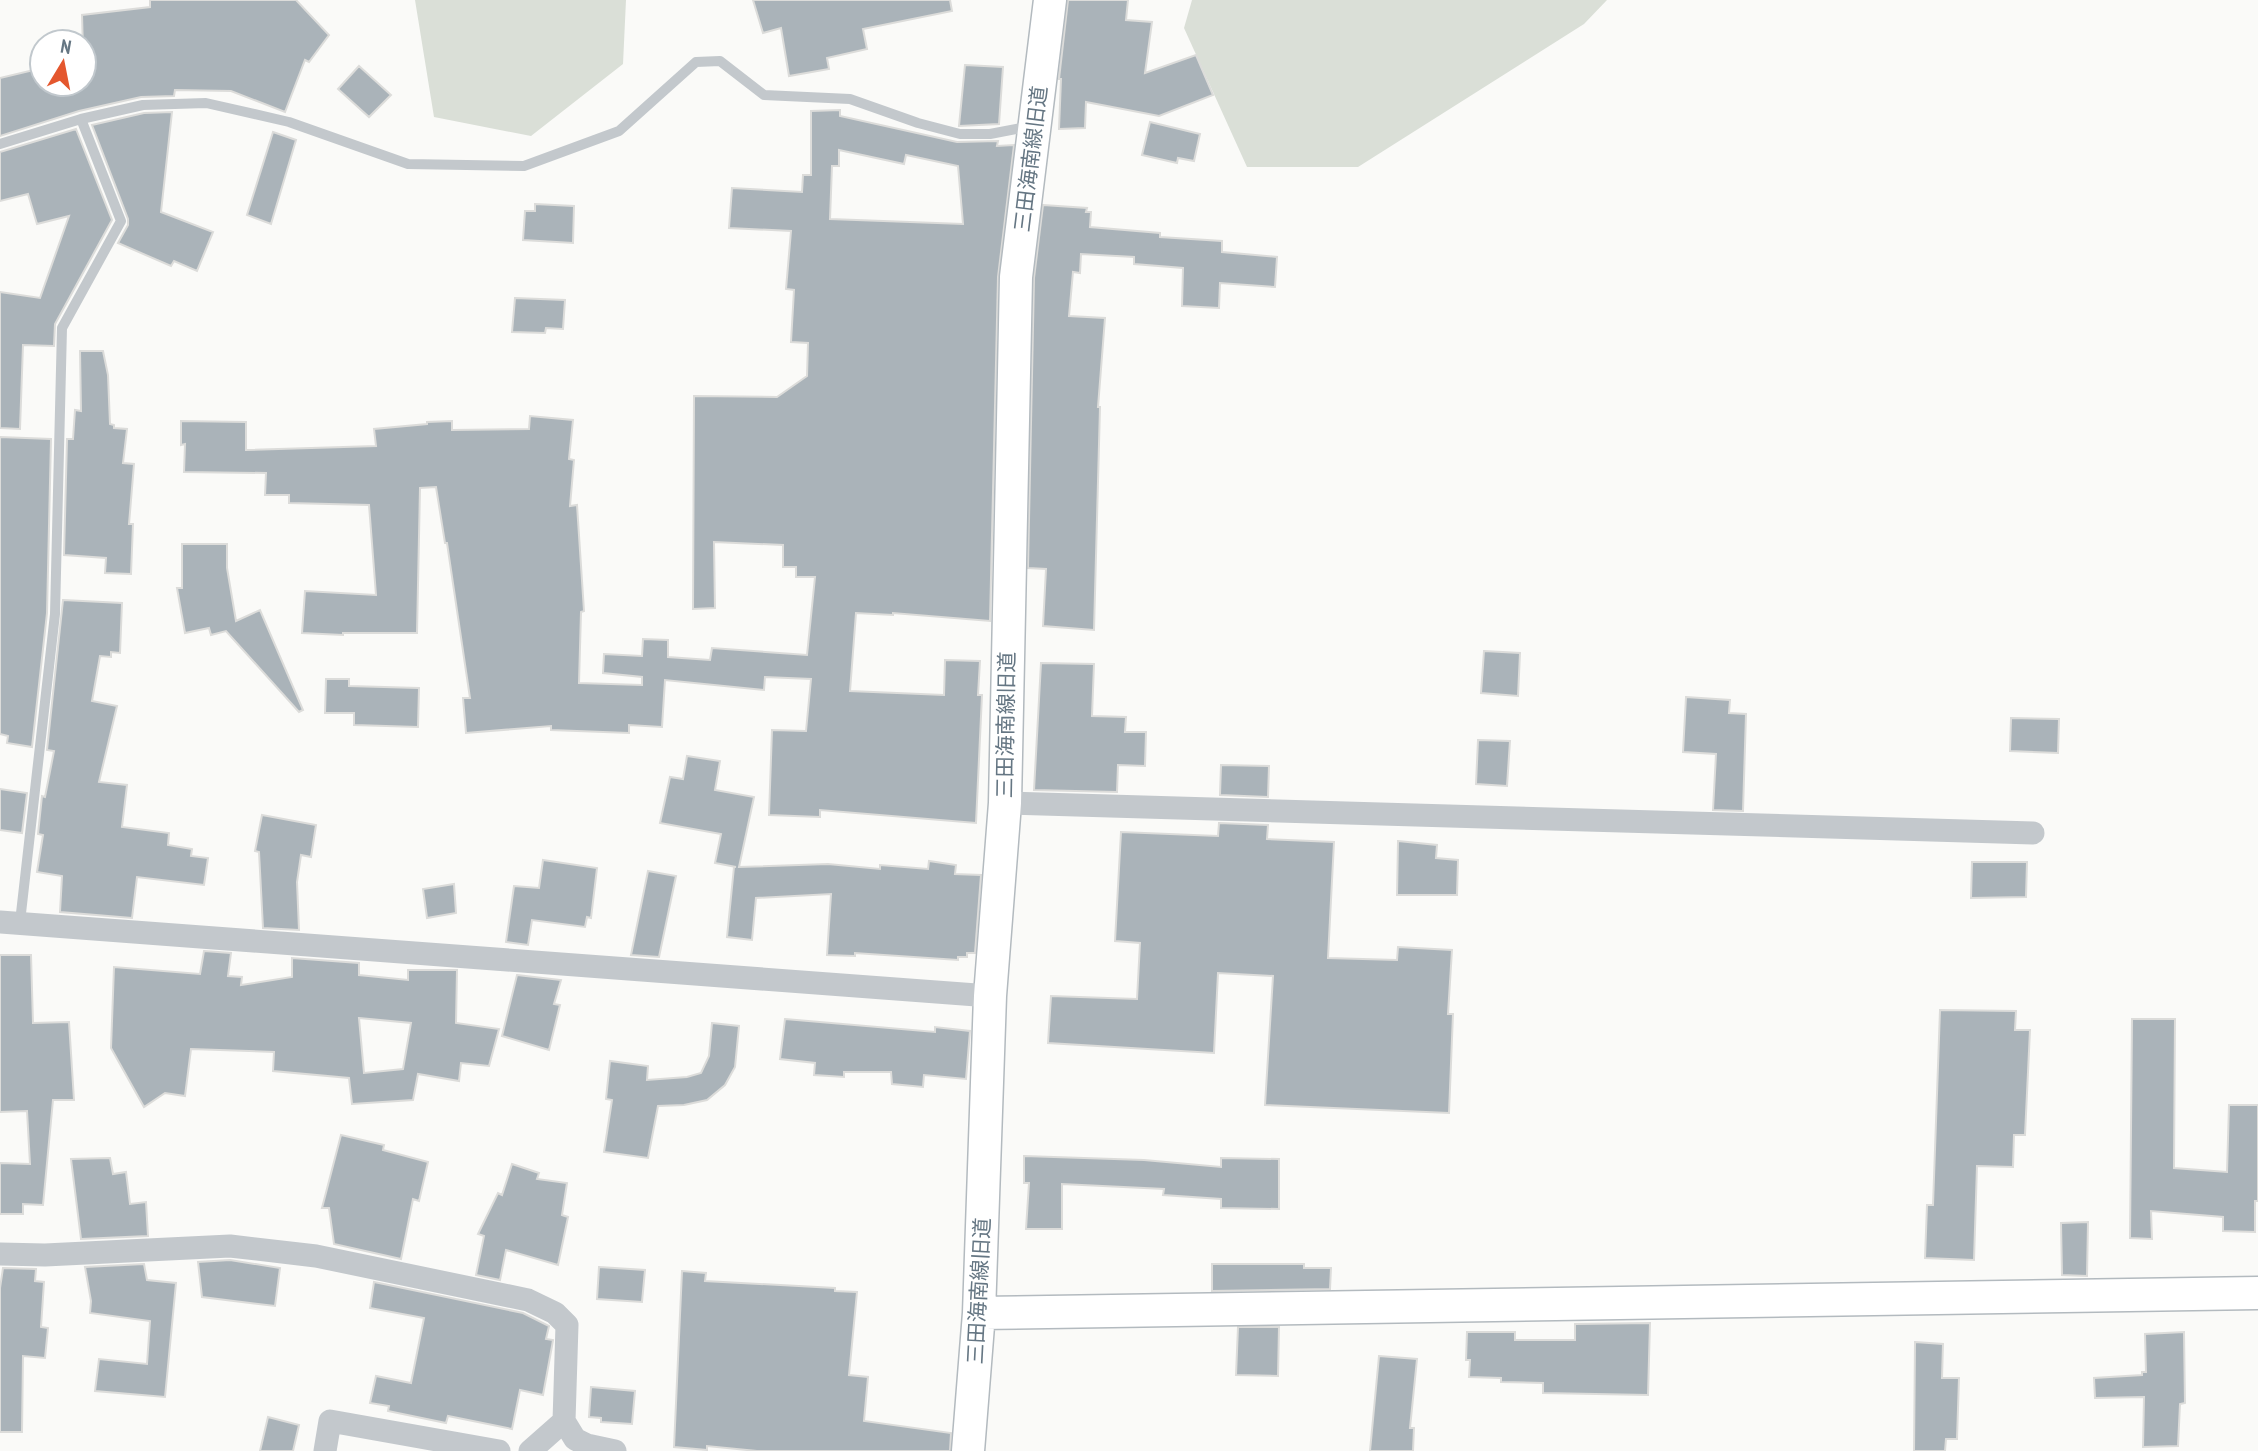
<svg xmlns="http://www.w3.org/2000/svg" width="2258" height="1451" font-family="'PT Sans Narrow','Noto Sans JP',sans-serif">
  <rect width="100%" height="100%" fill="#fafaf8"/>
  <!-- green -->
  <path fill="#dadfd7" d="M 415,0 L 626,0 L 623,64 L 531,136 L 434,117 Z
    M 1192,0 L 1607,0 L 1584,24 L 1358,167 L 1247,167 L 1184,28 Z"/>
  <!-- building -->
  <path fill="#aab3b9" stroke="#dcdcda" stroke-width="2" fill-rule="evenodd" d="M 150,0 L 296,0 L 329,35 L 309,62 L 305,60 L 285,112 L 231,91 L 175,90 L 174,96 L 141,97 L 79,111 L 0,136 L 0,78 L 42,68 L 42,84 L 84,84 L 82,15 L 150,7 Z
    M 753,0 L 950,0 L 952,11 L 863,29 L 867,49 L 827,58 L 829,69 L 789,76 L 781,28 L 763,33 Z
    M 1068,0 L 1128,0 L 1126,20 L 1152,22 L 1145,73 L 1196,55 L 1213,95 L 1159,116 L 1086,102 L 1085,128 L 1059,129 L 1061,79 L 1059,79 Z
    M 965,65 L 1003,67 L 999,124 L 959,126 Z
    M 359,66 L 391,95 L 369,117 L 338,89 Z
    M 840,110 L 840,116 L 957,142 L 998,141 L 997,146 L 1014,145 L 998,277 L 990,621 L 893,613 L 893,615 L 856,613 L 850,691 L 944,695 L 945,660 L 980,661 L 978,695 L 982,695 L 976,823 L 820,810 L 820,817 L 769,815 L 772,730 L 806,731 L 811,679 L 765,677 L 764,690 L 665,680 L 662,727 L 629,725 L 629,733 L 551,730 L 551,726 L 466,733 L 463,698 L 470,698 L 447,543 L 445,543 L 436,487 L 420,488 L 417,633 L 343,633 L 343,635 L 302,633 L 305,591 L 376,595 L 369,505 L 289,503 L 289,495 L 265,495 L 266,473 L 184,472 L 185,444 L 181,445 L 181,421 L 246,422 L 246,450 L 376,446 L 374,429 L 427,424 L 427,422 L 452,421 L 452,430 L 529,429 L 530,416 L 573,420 L 569,459 L 574,460 L 570,506 L 577,505 L 584,611 L 581,612 L 579,683 L 642,685 L 642,677 L 603,673 L 604,654 L 642,656 L 643,639 L 668,640 L 668,657 L 710,660 L 712,648 L 807,655 L 815,577 L 796,577 L 796,567 L 783,567 L 783,545 L 714,542 L 715,608 L 693,609 L 694,396 L 777,397 L 807,376 L 808,343 L 791,342 L 794,290 L 786,289 L 791,231 L 729,228 L 732,188 L 802,192 L 803,175 L 811,175 L 811,111 ZM 839,150 L 904,164 L 906,155 L 958,166 L 963,224 L 830,219 L 832,166 L 839,166 Z
    M 172,112 L 161,212 L 213,232 L 197,271 L 174,261 L 171,266 L 118,243 L 128,225 L 128,219 L 92,125 L 144,113 Z
    M 1150,122 L 1200,134 L 1194,161 L 1178,158 L 1177,163 L 1142,155 Z
    M 76,129 L 112,220 L 55,324 L 54,346 L 23,345 L 20,429 L 0,428 L 0,292 L 40,298 L 69,216 L 37,224 L 28,194 L 0,201 L 0,152 Z
    M 273,132 L 296,140 L 271,224 L 247,215 Z
    M 535,204 L 574,206 L 573,243 L 523,240 L 525,211 L 535,211 Z
    M 1043,205 L 1087,208 L 1086,212 L 1091,212 L 1090,227 L 1160,233 L 1160,237 L 1222,241 L 1222,252 L 1277,257 L 1275,287 L 1220,283 L 1219,308 L 1182,306 L 1183,268 L 1134,264 L 1134,257 L 1081,254 L 1080,273 L 1073,272 L 1069,316 L 1105,318 L 1098,407 L 1100,407 L 1094,630 L 1043,626 L 1046,569 L 1028,568 L 1034,278 Z
    M 515,298 L 565,300 L 563,329 L 546,328 L 545,333 L 512,332 Z
    M 80,351 L 103,351 L 108,375 L 110,424 L 114,425 L 114,428 L 127,429 L 123,463 L 134,464 L 129,524 L 133,524 L 131,574 L 105,573 L 106,558 L 64,555 L 67,439 L 73,439 L 75,410 L 81,411 Z
    M 0,437 L 51,439 L 47,613 L 32,747 L 7,743 L 8,736 L 0,734 Z
    M 182,544 L 227,544 L 227,568 L 236,621 L 260,610 L 303,710 L 299,712 L 226,631 L 211,635 L 209,628 L 185,633 L 177,588 L 182,588 Z
    M 63,600 L 122,603 L 120,653 L 111,652 L 111,657 L 100,656 L 92,701 L 117,706 L 99,782 L 127,785 L 122,827 L 169,833 L 168,845 L 192,849 L 191,856 L 208,858 L 204,885 L 137,877 L 132,918 L 60,912 L 62,876 L 37,872 L 43,835 L 38,834 L 42,796 L 45,797 L 54,751 L 47,750 Z
    M 1484,651 L 1520,653 L 1518,696 L 1481,693 Z
    M 1041,663 L 1094,664 L 1092,716 L 1126,717 L 1125,732 L 1146,732 L 1145,766 L 1118,765 L 1117,792 L 1034,790 Z
    M 326,679 L 349,679 L 349,686 L 419,688 L 418,727 L 354,725 L 354,713 L 325,713 Z
    M 1686,697 L 1730,700 L 1729,713 L 1746,714 L 1743,811 L 1713,810 L 1716,754 L 1683,752 Z
    M 2011,718 L 2059,719 L 2058,753 L 2010,751 Z
    M 1478,740 L 1510,741 L 1507,786 L 1476,784 Z
    M 687,756 L 720,761 L 715,790 L 754,797 L 739,867 L 828,864 L 880,869 L 880,865 L 928,869 L 929,861 L 956,865 L 955,874 L 981,875 L 975,953 L 967,953 L 967,957 L 958,957 L 958,960 L 855,953 L 855,956 L 827,955 L 831,894 L 756,898 L 752,940 L 727,937 L 734,867 L 736,867 L 715,863 L 721,834 L 660,823 L 670,777 L 683,779 Z
    M 1221,765 L 1269,766 L 1268,797 L 1220,795 Z
    M 0,789 L 27,793 L 22,833 L 0,830 Z
    M 262,815 L 316,825 L 311,857 L 301,855 L 297,882 L 299,930 L 263,928 L 259,852 L 255,851 Z
    M 1219,823 L 1268,825 L 1267,839 L 1334,842 L 1328,958 L 1397,960 L 1398,947 L 1452,950 L 1448,1014 L 1453,1014 L 1449,1113 L 1265,1105 L 1273,976 L 1218,973 L 1214,1053 L 1048,1043 L 1051,996 L 1137,999 L 1140,943 L 1115,941 L 1121,832 L 1218,836 Z
    M 1398,841 L 1437,845 L 1436,858 L 1458,860 L 1457,895 L 1397,895 Z
    M 543,860 L 597,868 L 591,918 L 587,917 L 585,927 L 532,920 L 528,945 L 506,942 L 514,886 L 539,888 Z
    M 1972,862 L 2027,862 L 2026,897 L 1971,898 Z
    M 648,871 L 676,876 L 659,957 L 631,955 Z
    M 454,884 L 456,913 L 427,918 L 423,889 Z
    M 204,951 L 231,953 L 228,976 L 242,977 L 241,985 L 292,977 L 292,958 L 359,963 L 359,975 L 408,980 L 408,970 L 457,970 L 456,1023 L 499,1029 L 489,1066 L 461,1063 L 459,1081 L 418,1074 L 413,1100 L 352,1104 L 349,1078 L 273,1071 L 274,1052 L 191,1049 L 185,1096 L 165,1093 L 144,1107 L 111,1048 L 114,967 L 200,974 ZM 359,1018 L 411,1023 L 403,1069 L 364,1073 Z
    M 0,955 L 31,955 L 33,1023 L 69,1022 L 74,1100 L 53,1100 L 43,1205 L 23,1204 L 23,1214 L 0,1214 L 0,1163 L 30,1164 L 27,1111 L 0,1112 Z
    M 517,975 L 561,980 L 554,1004 L 560,1005 L 549,1050 L 502,1036 Z
    M 1940,1010 L 2016,1011 L 2015,1030 L 2030,1030 L 2025,1135 L 2014,1135 L 2013,1167 L 1977,1166 L 1974,1260 L 1925,1258 L 1927,1205 L 1933,1205 Z
    M 785,1019 L 935,1032 L 935,1027 L 970,1031 L 966,1079 L 924,1075 L 923,1087 L 892,1084 L 891,1072 L 844,1072 L 844,1077 L 814,1075 L 815,1063 L 780,1059 Z
    M 2132,1019 L 2175,1019 L 2174,1168 L 2227,1172 L 2229,1105 L 2258,1105 L 2258,1201 L 2255,1201 L 2255,1232 L 2223,1231 L 2223,1217 L 2151,1211 L 2152,1239 L 2130,1238 Z
    M 712,1023 L 739,1026 L 735,1067 L 725,1085 L 707,1100 L 684,1105 L 658,1106 L 648,1158 L 604,1152 L 612,1100 L 606,1099 L 610,1061 L 648,1066 L 647,1080 L 687,1077 L 701,1073 L 709,1056 Z
    M 341,1135 L 384,1145 L 383,1150 L 428,1162 L 419,1201 L 413,1199 L 401,1259 L 334,1244 L 329,1208 L 322,1208 Z
    M 1024,1156 L 1144,1160 L 1221,1167 L 1221,1158 L 1279,1159 L 1279,1209 L 1221,1208 L 1221,1199 L 1163,1195 L 1164,1189 L 1062,1184 L 1062,1229 L 1026,1229 L 1029,1183 L 1024,1183 Z
    M 110,1158 L 113,1174 L 126,1172 L 130,1204 L 146,1202 L 148,1236 L 81,1239 L 71,1159 Z
    M 512,1164 L 539,1173 L 537,1179 L 567,1183 L 562,1215 L 568,1217 L 558,1265 L 506,1250 L 500,1280 L 476,1275 L 484,1236 L 478,1234 L 498,1193 L 502,1195 Z
    M 2088,1222 L 2087,1276 L 2062,1275 L 2061,1223 Z
    M 230,1260 L 280,1268 L 275,1306 L 202,1297 L 198,1262 Z
    M 144,1264 L 147,1280 L 176,1283 L 165,1397 L 95,1391 L 99,1359 L 147,1364 L 150,1321 L 90,1313 L 91,1301 L 85,1267 Z
    M 1212,1264 L 1304,1264 L 1304,1268 L 1331,1268 L 1330,1289 L 1212,1291 Z
    M 599,1267 L 645,1270 L 642,1302 L 597,1299 Z
    M 3,1268 L 36,1269 L 35,1281 L 44,1282 L 41,1327 L 48,1328 L 45,1358 L 23,1356 L 22,1432 L 0,1432 L 0,1288 Z
    M 682,1271 L 706,1273 L 705,1281 L 835,1288 L 835,1291 L 857,1292 L 849,1375 L 868,1377 L 864,1421 L 951,1433 L 950,1451 L 757,1451 L 707,1446 L 707,1450 L 674,1447 Z
    M 374,1282 L 523,1313 L 549,1326 L 546,1339 L 553,1340 L 552,1346 L 543,1395 L 520,1390 L 512,1429 L 448,1416 L 446,1423 L 388,1411 L 389,1406 L 370,1403 L 376,1376 L 411,1383 L 424,1318 L 370,1308 Z
    M 1650,1323 L 1648,1395 L 1543,1393 L 1543,1383 L 1501,1382 L 1501,1378 L 1469,1377 L 1470,1360 L 1466,1360 L 1467,1332 L 1515,1332 L 1515,1340 L 1575,1340 L 1575,1324 Z
    M 1238,1327 L 1279,1327 L 1278,1376 L 1236,1375 Z
    M 2184,1332 L 2185,1403 L 2180,1404 L 2178,1446 L 2143,1447 L 2144,1397 L 2095,1398 L 2094,1378 L 2142,1375 L 2142,1372 L 2146,1372 L 2145,1334 Z
    M 1915,1342 L 1943,1344 L 1942,1378 L 1959,1378 L 1957,1439 L 1946,1439 L 1945,1451 L 1914,1451 Z
    M 1379,1356 L 1417,1359 L 1410,1428 L 1414,1428 L 1413,1451 L 1370,1451 Z
    M 591,1387 L 635,1391 L 632,1424 L 601,1422 L 601,1418 L 589,1417 Z
    M 268,1417 L 299,1425 L 293,1451 L 260,1451 Z"/>
  <g fill="none" stroke-linecap="round" stroke-linejoin="round">
    <!-- secondary casing -->
    <g stroke="#b3babf" stroke-width="35">
      <path id="secondary" d="M 979,1313 L 2258,1293
        M 968,1451 L 979,1313 L 990,996 L 1005,803 L 1016,277 L 1050,0"/>
    </g>
    <!-- lane -->
    <path stroke="#c3c8cc" stroke-width="10" d="M 0,144 L 81,119 L 143,105 L 206,103 L 289,122 L 408,164 L 524,166 L 619,131 L 696,62 L 720,61 L 764,95 L 850,99 L 918,123 L 960,134 L 990,134 L 1031,126
      M 20,922 L 55,614 L 62,328 L 121,221 L 81,119"/>
    <!-- street -->
    <path stroke="#c3c8cc" stroke-width="23" d="M 1005,803 L 2033,833
      M 0,922 L 990,996
      M 0,1254 L 45,1255 L 230,1246 L 316,1256 L 528,1300 L 555,1313 L 567,1325 L 564,1421 L 575,1439 L 587,1445 L 615,1451
      M 325,1451 L 330,1421 L 499,1451
      M 530,1451 L 564,1421"/>
    <!-- secondary -->
    <use href="#secondary" stroke="#fff" stroke-width="32"/>
  </g>
  <g text-anchor="middle" stroke-width="7" stroke-linejoin="round" paint-order="stroke">
    <!-- street labels -->
    <g font-size="21" fill="#657683" stroke="#fff">
      <text transform="translate(1031 159) rotate(-83)" y="7">三田海南線旧道</text>
      <text transform="translate(1006 725) rotate(-89)" y="7">三田海南線旧道</text>
      <text transform="translate(979 1291) rotate(-87)" y="7">三田海南線旧道</text>
    </g>
  </g>
  <!-- north arrow -->
  <g transform="translate(63 63) rotate(10)"><circle r="33" fill="#ffffff" stroke="#c1c8cd" stroke-width="2"/>
  <path d="M0-5L12 26L0 18L-12 26Z" fill="#e4572e"/>
  <text y="-10" font-size="19" font-weight="bold" text-anchor="middle" fill="#657683">N</text>
  </g>
</svg>
